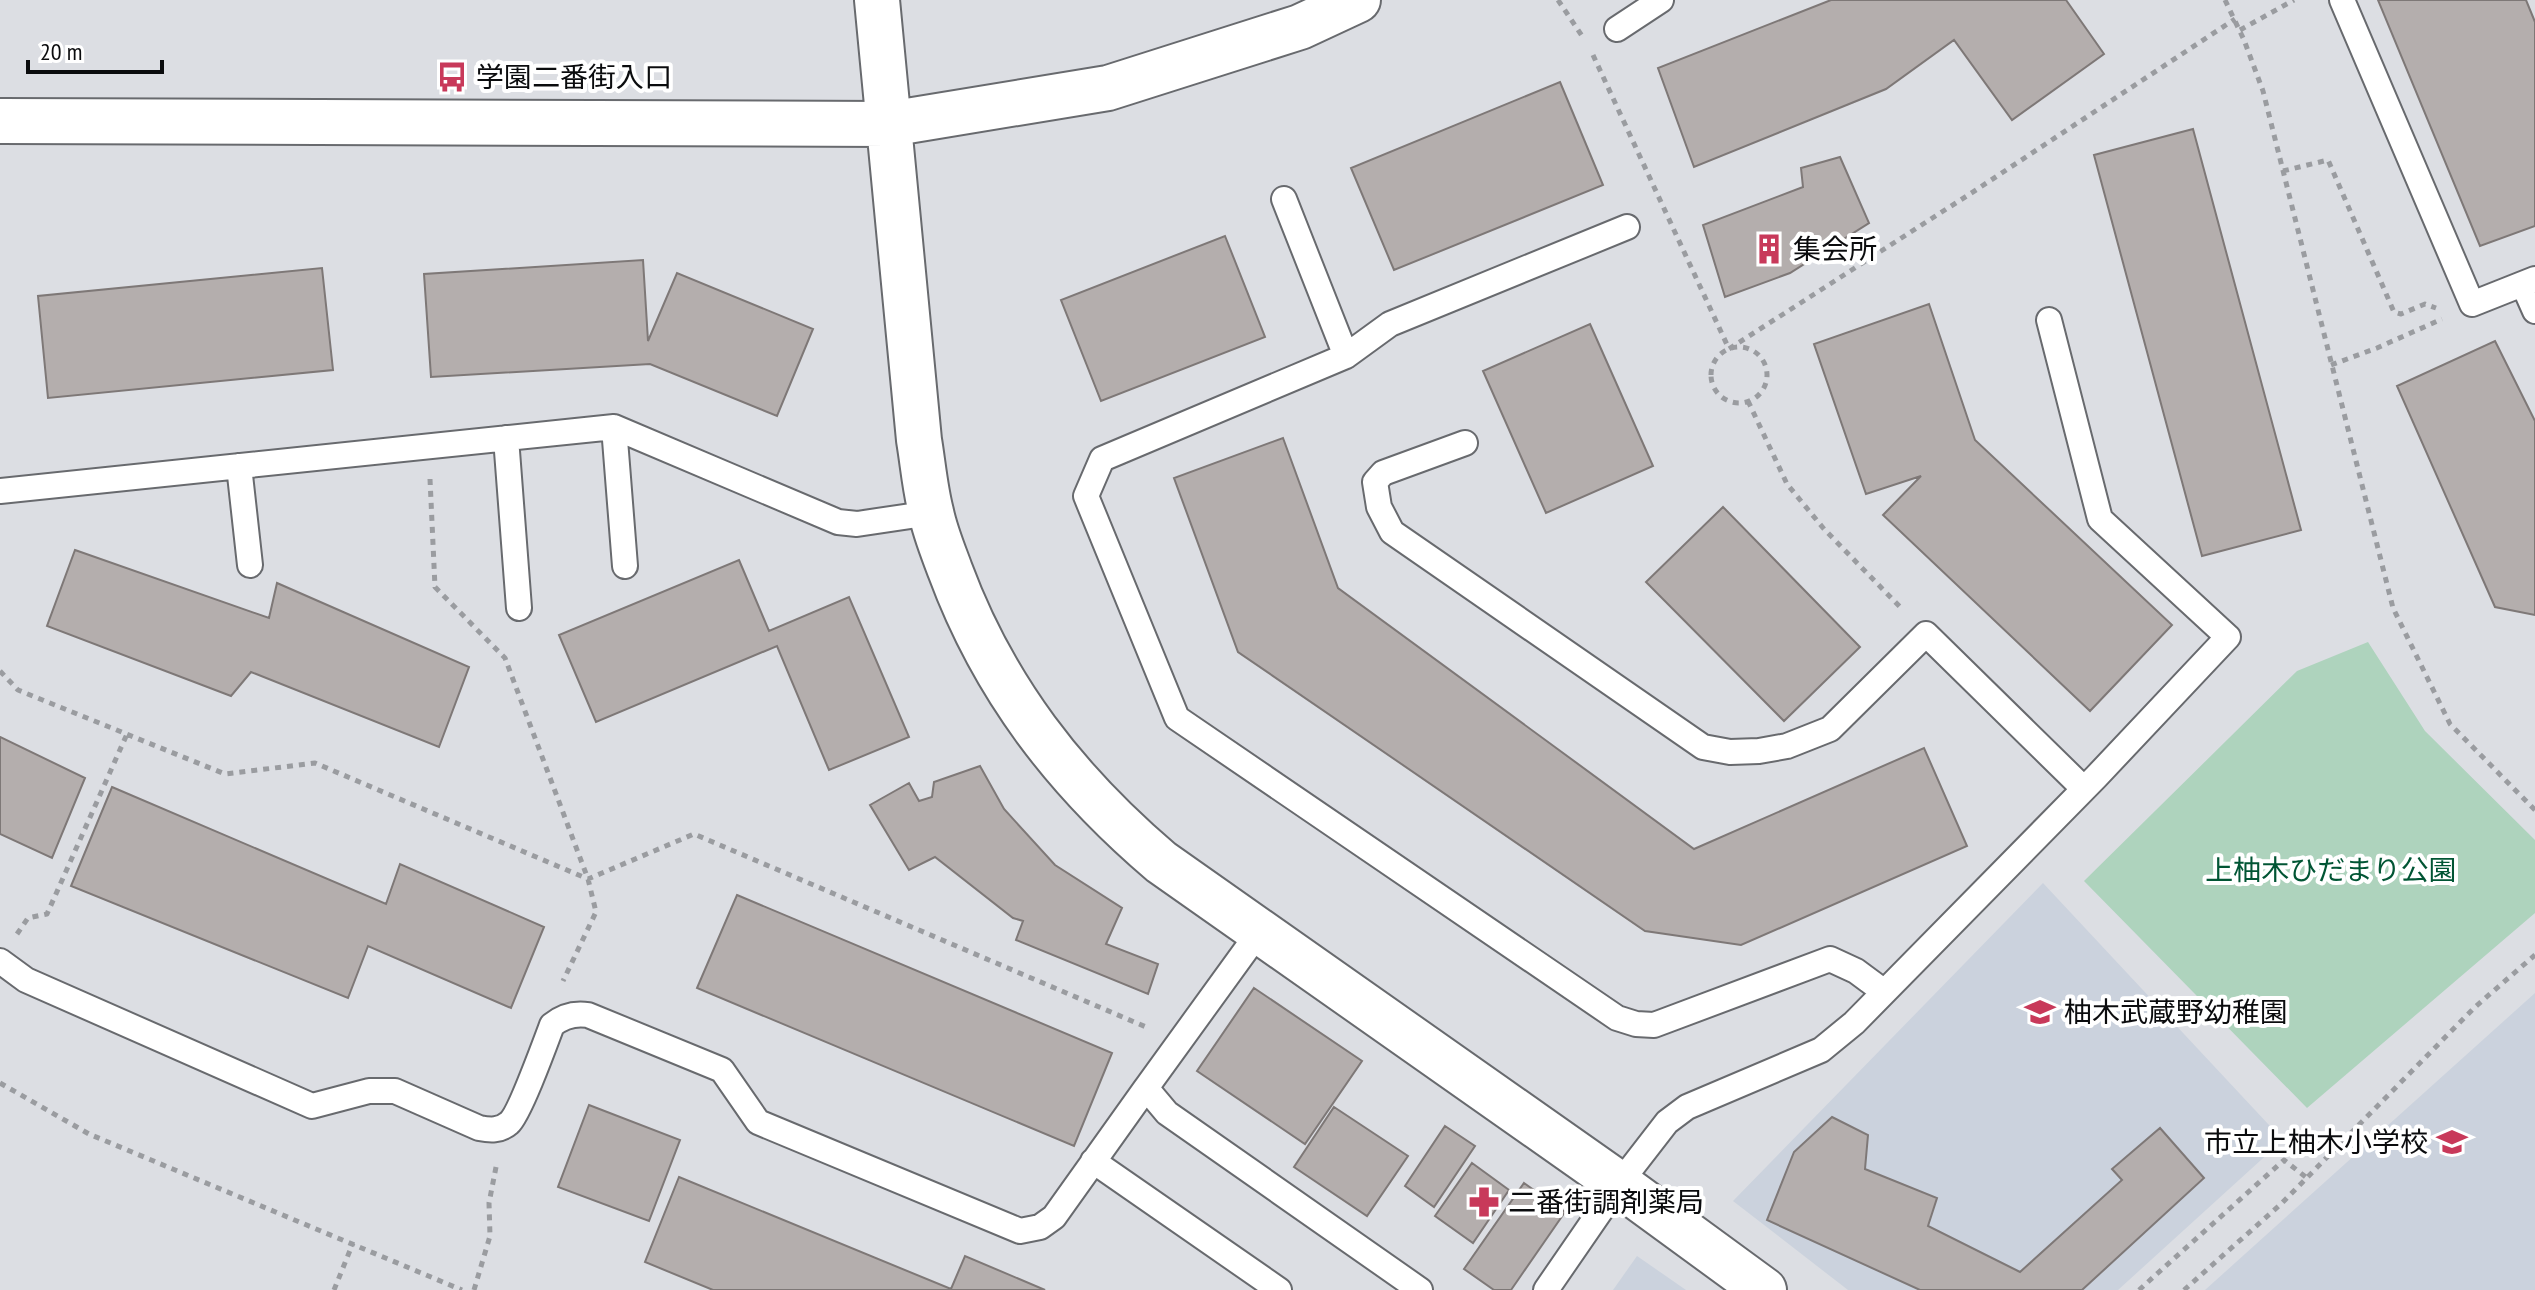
<svg xmlns="http://www.w3.org/2000/svg" width="2535" height="1290" font-family="'PT Sans Narrow','Noto Sans JP',sans-serif">
  <rect width="100%" height="100%" fill="#dcdee3"/>
  <!-- built -->
  <path fill="#cbd2dd" d="M 2043,883 L 2283,1140 L 2118,1290 L 1848,1290 L 1733,1201 Z
    M 2535,993 L 2535,1290 L 2205,1290 Z
    M 1637,1256 L 1686,1290 L 1613,1290 Z"/>
  <!-- green -->
  <path fill="#aed3bd" d="M 2368,642 L 2425,731 L 2535,840 L 2535,913 L 2307,1108 L 2084,881 L 2297,671 Z"/>
  <!-- building -->
  <path fill="#b4aead" stroke="#7e7877" stroke-width="2" d="M 1831,0 L 2066,0 L 2104,54 L 2012,120 L 1954,40 L 1886,89 L 1694,167 L 1658,68 Z
    M 2378,0 L 2526,0 L 2535,22 L 2535,226 L 2480,246 Z
    M 1560,82 L 1603,185 L 1394,270 L 1351,168 Z
    M 2193,129 L 2301,530 L 2202,556 L 2094,155 Z
    M 1840,157 L 1869,223 L 1790,273 L 1725,297 L 1703,225 L 1803,187 L 1801,168 Z
    M 1225,236 L 1265,337 L 1101,401 L 1061,300 Z
    M 643,260 L 648,341 L 677,273 L 813,329 L 777,416 L 650,364 L 431,377 L 424,274 Z
    M 322,268 L 333,370 L 48,398 L 38,296 Z
    M 1929,304 L 1975,440 L 2172,625 L 2090,711 L 1883,515 L 1921,476 L 1866,494 L 1814,344 Z
    M 1590,324 L 1653,466 L 1546,513 L 1483,371 Z
    M 2495,341 L 2535,421 L 2535,615 L 2495,607 L 2397,386 Z
    M 1283,438 L 1338,588 L 1694,849 L 1924,748 L 1967,846 L 1741,945 L 1645,931 L 1238,652 L 1174,478 Z
    M 1723,507 L 1860,647 L 1784,721 L 1646,582 Z
    M 75,550 L 269,618 L 277,583 L 469,667 L 439,747 L 251,672 L 231,696 L 47,626 Z
    M 739,560 L 769,631 L 849,597 L 909,737 L 829,770 L 777,646 L 596,722 L 559,635 Z
    M 0,737 L 85,778 L 52,858 L 0,834 Z
    M 980,766 L 1004,809 L 1055,865 L 1122,908 L 1106,944 L 1158,964 L 1148,994 L 1016,940 L 1023,921 L 1013,918 L 935,857 L 909,870 L 870,805 L 909,783 L 919,801 L 932,797 L 934,782 Z
    M 112,787 L 386,904 L 400,864 L 544,927 L 511,1008 L 368,946 L 348,998 L 71,886 Z
    M 737,895 L 1112,1053 L 1074,1146 L 697,988 Z
    M 1254,988 L 1362,1061 L 1305,1144 L 1197,1071 Z
    M 589,1105 L 680,1140 L 649,1221 L 558,1187 Z
    M 1334,1107 L 1408,1156 L 1367,1216 L 1294,1167 Z
    M 1832,1117 L 1868,1135 L 1865,1169 L 1937,1198 L 1928,1226 L 2020,1272 L 2122,1180 L 2112,1169 L 2160,1128 L 2204,1178 L 2082,1290 L 1920,1290 L 1767,1220 L 1794,1152 Z
    M 1445,1126 L 1475,1146 L 1434,1207 L 1405,1186 Z
    M 1472,1163 L 1509,1190 L 1473,1243 L 1435,1216 Z
    M 679,1177 L 951,1289 L 965,1256 L 1045,1290 L 713,1290 L 645,1262 Z
    M 1524,1183 L 1565,1212 L 1511,1290 L 1494,1290 L 1464,1269 Z"/>
  <g fill="none" stroke-linecap="round" stroke-linejoin="round">
    <!-- lane casing -->
    <g stroke="#686a6e" stroke-width="28">
      <path id="lane" d="M 2342,0 L 2472,304 L 2535,279
        M 1617,29 L 1661,0
        M 1284,199 L 1346,356
        M 1627,227 L 1390,324 L 1346,356 L 1102,459 L 1086,496 L 1177,718 L 1617,1018 L 1636,1024 L 1654,1025 L 1830,959 L 1856,971 L 1883,991
        M 2523,284 L 2535,311
        M 614,427 L 625,566
        M 506,438 L 519,608
        M 1465,443 L 1383,473 L 1375,482 L 1379,507 L 1392,532 L 1703,747 L 1730,752 L 1759,751 L 1787,746 L 1830,729 L 1926,634 L 2084,789
        M 239,466 L 250,565
        M 0,491 L 614,427 L 838,522 L 857,524 L 931,513
        M 1259,932 L 1146,1088 L 1167,1113 L 1420,1290
        M 0,961 L 26,980 L 312,1106 L 369,1091 L 395,1091 L 479,1128 C 490,1130 500,1131 509,1123 C 519,1115 546,1041 552,1025 C 563,1016 575,1013 588,1015 L 722,1070 L 758,1122 L 1020,1231 L 1040,1227 L 1054,1217 L 1146,1088
        M 1093,1161 L 1279,1290
        M 1546,1290 L 1619,1184 L 1667,1122 L 1687,1107 L 1821,1050 L 1854,1023 L 2096,777 L 2228,637 L 2100,519 L 2049,320"/>
    </g>
    <!-- secondary casing -->
    <g stroke="#686a6e" stroke-width="48">
      <path id="secondary" d="M 877,0 L 919,440 C 923,464 925,489 931,512 C 935,532 943,551 950,570 C 994,689 1066,781 1161,862 L 1619,1184 L 1764,1290
        M 0,121 L 889,124 L 1108,88 L 1300,27 L 1358,0"/>
    </g>
    <!-- path -->
    <path stroke="#9a9ca0" stroke-width="5" stroke-dasharray="6 6" stroke-linecap="butt" d="M 1558,0 L 1582,36
      M 2225,0 L 2244,40 L 2263,91 L 2393,608 L 2450,724 L 2535,810
      M 2240,30 L 2294,0
      M 1593,55 L 1729,349 L 1979,188 L 2235,19
      M 2283,171 L 2328,160 L 2394,312 L 2401,314 L 2425,304 L 2436,308
      M1711 375a28 28 0 1 1 56 0a28 28 0 1 1-56 0Z
      M 2331,365 L 2377,348 L 2442,319
      M 1748,401 L 1787,484 L 1824,529 L 1903,610
      M 430,479 L 435,587 L 505,658 L 588,879 L 596,912 L 563,981
      M 0,671 L 18,690 L 225,774 L 315,763 L 588,879 L 694,834 L 1146,1027
      M 17,934 L 28,918 L 47,914 L 127,734
      M 0,1083 L 89,1134 L 462,1290
      M 334,1290 L 353,1243
      M 474,1290 L 490,1236 L 489,1203 L 497,1162
      M 2139,1290 L 2284,1160 L 2307,1178
      M 2184,1290 L 2281,1204 L 2475,1007 L 2535,955"/>
    <!-- lane -->
    <use href="#lane" stroke="#fff" stroke-width="24"/>
    <!-- secondary -->
    <use href="#secondary" stroke="#fff" stroke-width="44"/>
  </g>
  <!-- icons -->
  <defs>
    <g id="bus-bare" transform="scale(2.4)"><path d="M-5-6H5V4H4V6H2V4H-2V6H-4V4H-5ZM-3.5-4V0h7V-4ZM-3.5 1.2v1.5H-2V1.2ZM2 1.2v1.5H3.5V1.2Z" fill="#c8395a" stroke="#fff" stroke-width="2.5" paint-order="stroke"/></g>
    <g id="building-bare" transform="scale(2.4)"><path d="M-4-6H4V6H1V3H-1V6H-4ZM-2.5-4.3h1.7v1.8h-1.7ZM.8-4.3h1.7v1.8H.8ZM-2.5-1h1.7V.8h-1.7ZM.8-1h1.7V.8H.8Z" fill="#c8395a" stroke="#fff" stroke-width="2.5" paint-order="stroke"/></g>
    <g id="school-bare" transform="scale(2.4)"><path d="M0-5L7-2L0 1L-7-2ZM-4 1L0 2.5L4 1V4Q0 6-4 4Z" fill="#c8395a" stroke="#fff" stroke-width="2.5" paint-order="stroke"/></g>
    <g id="pharmacy-bare" transform="scale(2.4)"><path d="M-2-6h4v4h4v4h-4v4h-4v-4h-4v-4h4Z" fill="#c8395a" stroke="#fff" stroke-width="2.5" paint-order="stroke"/></g>
  </defs>
  <g fill-rule="evenodd">
    <use href="#bus-bare" x="452" y="77"/>
    <use href="#building-bare" x="1769" y="249"/>
    <use href="#school-bare" x="2040" y="1012"/>
    <use href="#school-bare" x="2452" y="1142"/>
    <use href="#pharmacy-bare" x="1484" y="1202"/>
  </g>
  <g text-anchor="middle" stroke-width="8" stroke-linejoin="round" paint-order="stroke">
    <!-- poi labels -->
    <g font-size="28" fill="#0b0c0e" stroke="#fff" text-anchor="start">
      <text x="476" y="87">学園二番街入口</text>
      <text x="1793" y="259">集会所</text>
      <text x="2064" y="1022">柚木武蔵野幼稚園</text>
      <text x="2428" y="1152" text-anchor="end">市立上柚木小学校</text>
      <text x="1508" y="1212">二番街調剤薬局</text>
    </g>
    <!-- park labels -->
    <g font-size="28" fill="#015534" stroke="#fff">
      <text x="2331" y="880">上柚木ひだまり公園</text>
    </g>
  </g>
  <!-- scale -->
  <path d="M28 60v12h134v-12" fill="none" stroke="#0b0c0e" stroke-width="4"/>
  <text x="40" y="60" font-size="24" fill="#0b0c0e" stroke="#ffffff" stroke-width="6" paint-order="stroke">20 m</text>
</svg>
